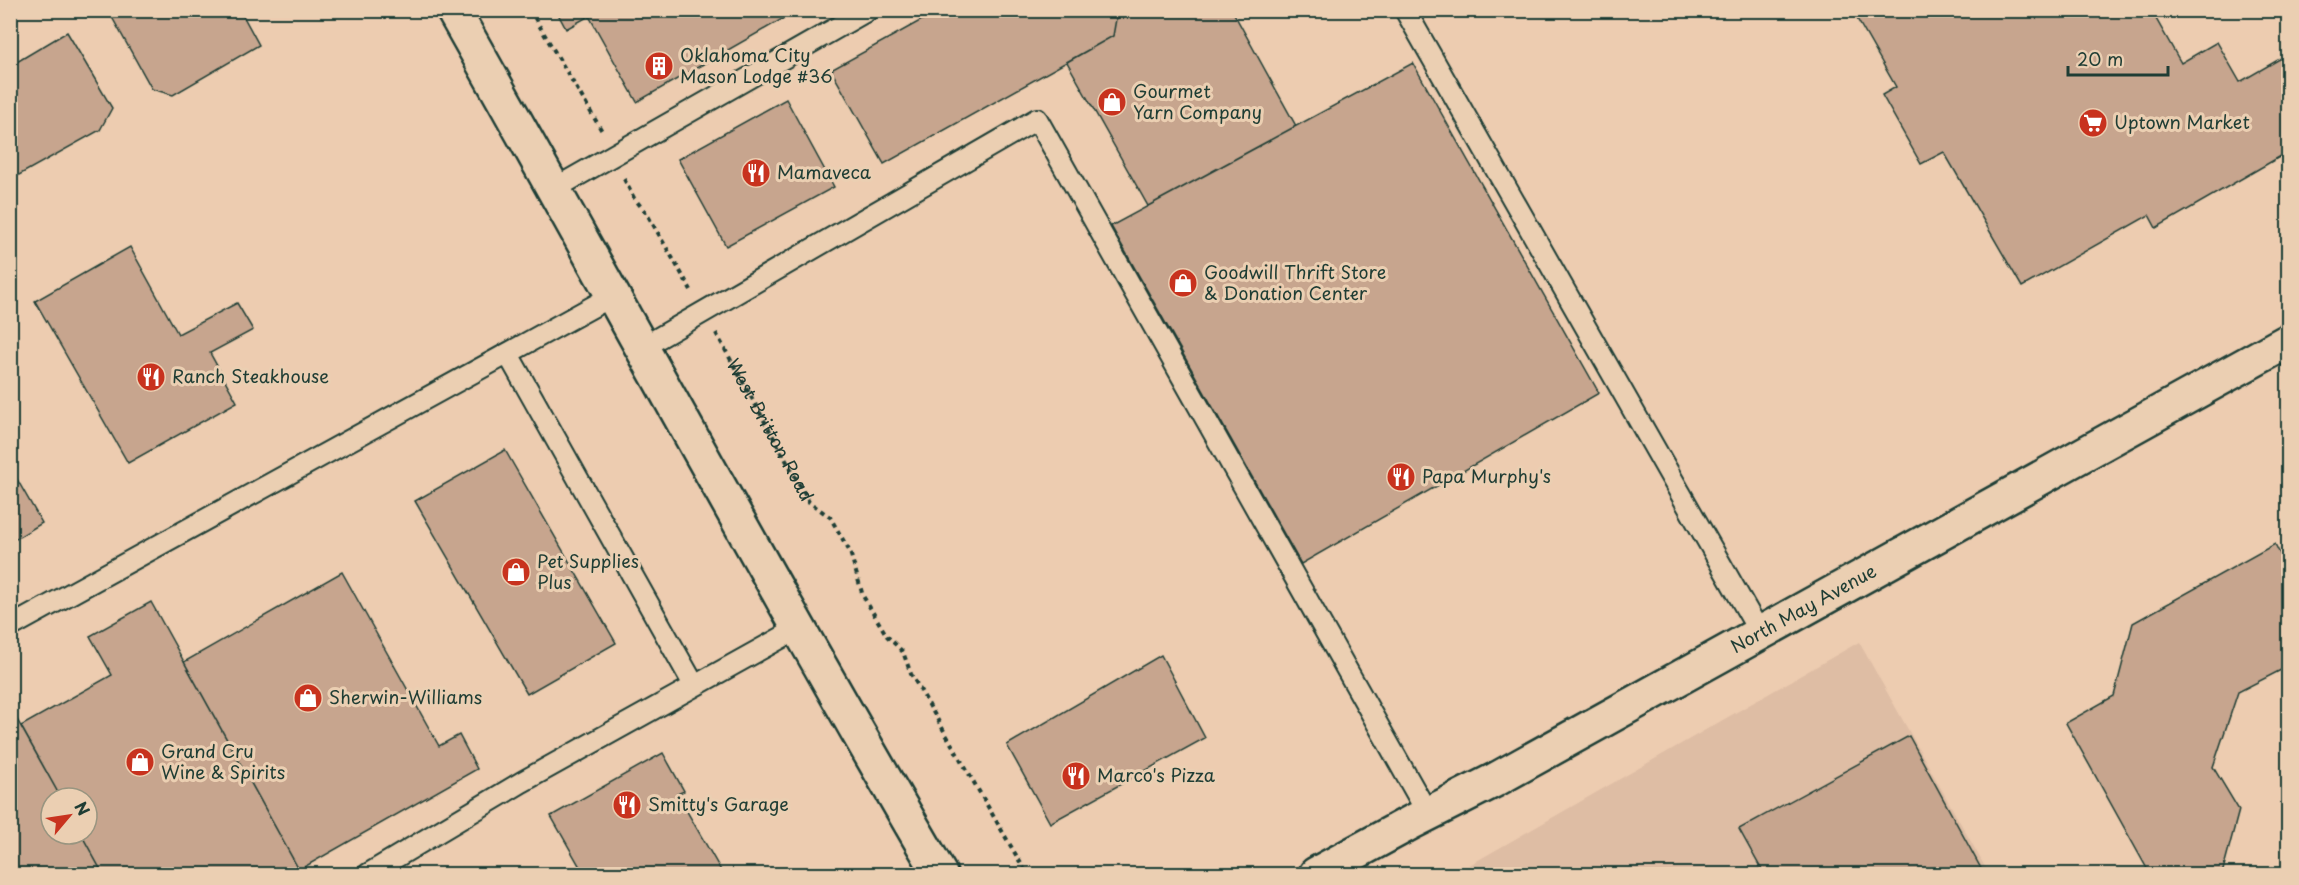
<svg xmlns="http://www.w3.org/2000/svg" width="2299" height="885" font-family="'Playpen Sans',sans-serif">
  <rect width="100%" height="100%" fill="#edccb0"/>
  <filter id="ink" filterUnits="userSpaceOnUse"><feTurbulence type="fractalNoise" baseFrequency=".0167" numOctaves="2"/><feDisplacementMap in="SourceGraphic" scale="12" xChannelSelector="R" yChannelSelector="G"/><feConvolveMatrix kernelMatrix="1 2 1 2 8 2 1 2 1" color-interpolation-filters="sRGB"/></filter>
  <g filter="url(#ink)">
    <!-- built -->
    <path fill="#debda4" d="M 1859,642 L 1989,874 L 1454,874 Z"/>
    <!-- building -->
    <path fill="#c7a58e" stroke="#1f3d34" stroke-width="1.5" d="M 108,10 L 240,10 L 259,45 L 173,95 L 152,89 Z
      M 556,10 L 798,10 L 637,102 L 589,16 L 566,29 Z
      M 940,10 L 1111,10 L 1116,19 L 1113,36 L 884,164 L 831,70 Z
      M 1131,10 L 1232,10 L 1296,126 L 1148,206 L 1067,62 L 1113,36 L 1116,19 Z
      M 1852,10 L 2151,10 L 2181,63 L 2217,42 L 2240,82 L 2283,57 L 2288,66 L 2288,152 L 2156,228 L 2149,215 L 2022,287 L 1944,152 L 1921,164 L 1882,95 L 1896,87 Z
      M 67,32 L 112,108 L 100,130 L 10,180 L 10,66 Z
      M 1413,63 L 1599,393 L 1301,564 L 1111,226 Z
      M 786,99 L 834,187 L 726,246 L 678,159 Z
      M 130,247 L 178,334 L 237,303 L 253,330 L 210,353 L 237,402 L 128,463 L 35,301 Z
      M 505,450 L 616,643 L 527,694 L 415,501 Z
      M 10,467 L 42,523 L 14,540 L 10,534 Z
      M 2275,544 L 2288,570 L 2288,648 L 2283,669 L 2238,692 L 2213,767 L 2239,810 L 2222,874 L 2150,874 L 2066,723 L 2114,696 L 2133,623 Z
      M 342,572 L 439,746 L 459,735 L 477,769 L 299,870 L 184,662 Z
      M 151,602 L 299,870 L 290,874 L 103,874 L 81,834 L 87,834 L 87,798 L 61,798 L 21,726 L 112,675 L 90,636 Z
      M 1161,655 L 1205,738 L 1050,823 L 1007,745 Z
      M 10,707 L 61,798 L 51,798 L 51,834 L 81,834 L 103,874 L 10,874 Z
      M 1909,736 L 1984,874 L 1764,874 L 1739,829 Z
      M 663,753 L 684,791 L 677,794 L 723,874 L 584,874 L 551,816 Z"/>
    <g fill="none" stroke-linecap="round" stroke-linejoin="round">
      <!-- lane casing -->
      <g stroke="#1f3d34" stroke-width="24">
        <path id="lane" d="M 1405,10 L 1760,633
          M 554,189 L 868,10
          M 643,347 L 1037,119 L 1428,814
          M 508,354 L 694,685
          M 10,627 L 614,295
          M 368,874 L 522,782 L 797,629"/>
      </g>
      <!-- secondary casing -->
      <g stroke="#1f3d34" stroke-width="38">
        <g id="secondary">
          <path d="M 453,10 C 616,298 773,589 940,874"/>
          <path id="s2" d="M 1316,874 L 1410,823 L 1495,780 L 2288,341"/>
        </g>
      </g>
      <!-- path -->
      <g stroke="#1f3d34" stroke-width="4" stroke-dasharray="4.5 4.5" stroke-linecap="butt">
        <path d="M 530,10 L 602,131"/>
        <path d="M 624,179 L 634,198 L 647,214 L 691,290"/>
        <path id="s1" d="M 716,333 L 809,502 L 830,517 L 850,552 L 863,596 L 887,636 L 903,652 L 911,674 L 1027,874"/>
      </g>
      <!-- lane -->
      <use href="#lane" stroke="#ebcfb2" stroke-width="20"/>
      <!-- secondary -->
      <use href="#secondary" stroke="#ebcfb2" stroke-width="33"/>
    </g>
  </g>
  <!-- icons -->
  <defs>
    <g id="building-disc" transform="scale(1.5)"><circle r="9.5" fill="#c8321e" stroke="#ebcfb2"/><path d="M-4-6H4V6H1V3H-1V6H-4ZM-2.5-4.3h1.7v1.8h-1.7ZM.8-4.3h1.7v1.8H.8ZM-2.5-1h1.7V.8h-1.7ZM.8-1h1.7V.8H.8Z" fill="#fff"/></g>
    <g id="shop-disc" transform="scale(1.5)"><circle r="9.5" fill="#c8321e" stroke="#ebcfb2"/><path d="M-5-2.5h2.3a2.7 3.5 0 0 1 5.4 0H5L5.5 6h-11ZM-1.5-2.5h3a1.5 2.3 0 0 0-3 0Z" fill="#fff"/></g>
    <g id="supermarket-disc" transform="scale(1.5)"><circle r="9.5" fill="#c8321e" stroke="#ebcfb2"/><path d="M-6-5.5h2.5l.6 2H6L4.5 2H-2.5L-4.4-4H-6ZM-1.5 3.2a1.3 1.3 0 1 0 .1 0ZM3 3.2a1.3 1.3 0 1 0 .1 0Z" fill="#fff"/></g>
    <g id="restaurant-disc" transform="scale(1.5)"><circle r="9.5" fill="#c8321e" stroke="#ebcfb2"/><path d="M-5-6h1v4h1v-4h1v4h1v-4h1v5L-1.5 .5V6h-2V.5L-5-1ZM5-6V6H3V1.5H1.5Q1.5-4 5-6Z" fill="#fff"/></g>
  </defs>
  <g fill-rule="evenodd">
    <use href="#building-disc" x="659" y="66"/>
    <use href="#shop-disc" x="1112" y="102"/>
    <use href="#supermarket-disc" x="2093" y="123"/>
    <use href="#restaurant-disc" x="756" y="173"/>
    <use href="#shop-disc" x="1183" y="283"/>
    <use href="#restaurant-disc" x="151" y="377"/>
    <use href="#restaurant-disc" x="1401" y="477"/>
    <use href="#shop-disc" x="516" y="572"/>
    <use href="#shop-disc" x="308" y="698"/>
    <use href="#shop-disc" x="140" y="762"/>
    <use href="#restaurant-disc" x="1076" y="776"/>
    <use href="#restaurant-disc" x="627" y="805"/>
  </g>
  <g text-anchor="middle" stroke-width="6" stroke-linejoin="round" paint-order="stroke">
    <!-- poi labels -->
    <g font-size="18" fill="#1f3d34" stroke="#ebcfb2" text-anchor="start">
      <text x="680" y="62">Oklahoma City<tspan x="680" dy="21">Mason Lodge #36</tspan></text>
      <text x="1133" y="98">Gourmet<tspan x="1133" dy="21">Yarn Company</tspan></text>
      <text x="2114" y="129">Uptown Market</text>
      <text x="777" y="179">Mamaveca</text>
      <text x="1204" y="279">Goodwill Thrift Store<tspan x="1204" dy="21">&amp; Donation Center</tspan></text>
      <text x="172" y="383">Ranch Steakhouse</text>
      <text x="1422" y="483">Papa Murphy's</text>
      <text x="537" y="568">Pet Supplies<tspan x="537" dy="21">Plus</tspan></text>
      <text x="329" y="704">Sherwin-Williams</text>
      <text x="161" y="758">Grand Cru<tspan x="161" dy="21">Wine &amp; Spirits</tspan></text>
      <text x="1097" y="782">Marco's Pizza</text>
      <text x="648" y="811">Smitty's Garage</text>
    </g>
    <!-- street labels -->
    <g font-size="18" fill="#1f3d34" stroke="#ebcfb2">
      <text dy="6" stroke="none"><textPath href="#s1" startOffset="111">West Britton Road</textPath></text>
      <text dy="6" stroke="none"><textPath href="#s2" startOffset="555">North May Avenue</textPath></text>
    </g>
  </g>
  <!-- margin -->
  <rect width="2299" height="885" fill="none" stroke="#ebcfb2" stroke-width="36"/>
  <rect x="18" y="18" width="2263" height="849" fill="none" stroke="#1f3d34" stroke-width="2" filter="url(#ink)"/>
  <!-- north arrow -->
  <g transform="translate(69 816) rotate(61)"><circle r="28" fill="#ebcfb2" stroke="#999580" stroke-width="1.5"/>
  <path d="M0-4.5L10 22L0 15L-10 22Z" fill="#c8321e"/>
  <text y="-9" font-size="16" font-weight="bold" text-anchor="middle" fill="#1f3d34">N</text>
  </g>
  <!-- scale -->
  <path d="M2068 66v9h100v-9" fill="none" stroke="#1f3d34" stroke-width="3"/>
  <text x="2077" y="66" font-size="18" fill="#1f3d34" stroke="#ebcfb2" stroke-width="4.5" paint-order="stroke">20 m</text>
</svg>
